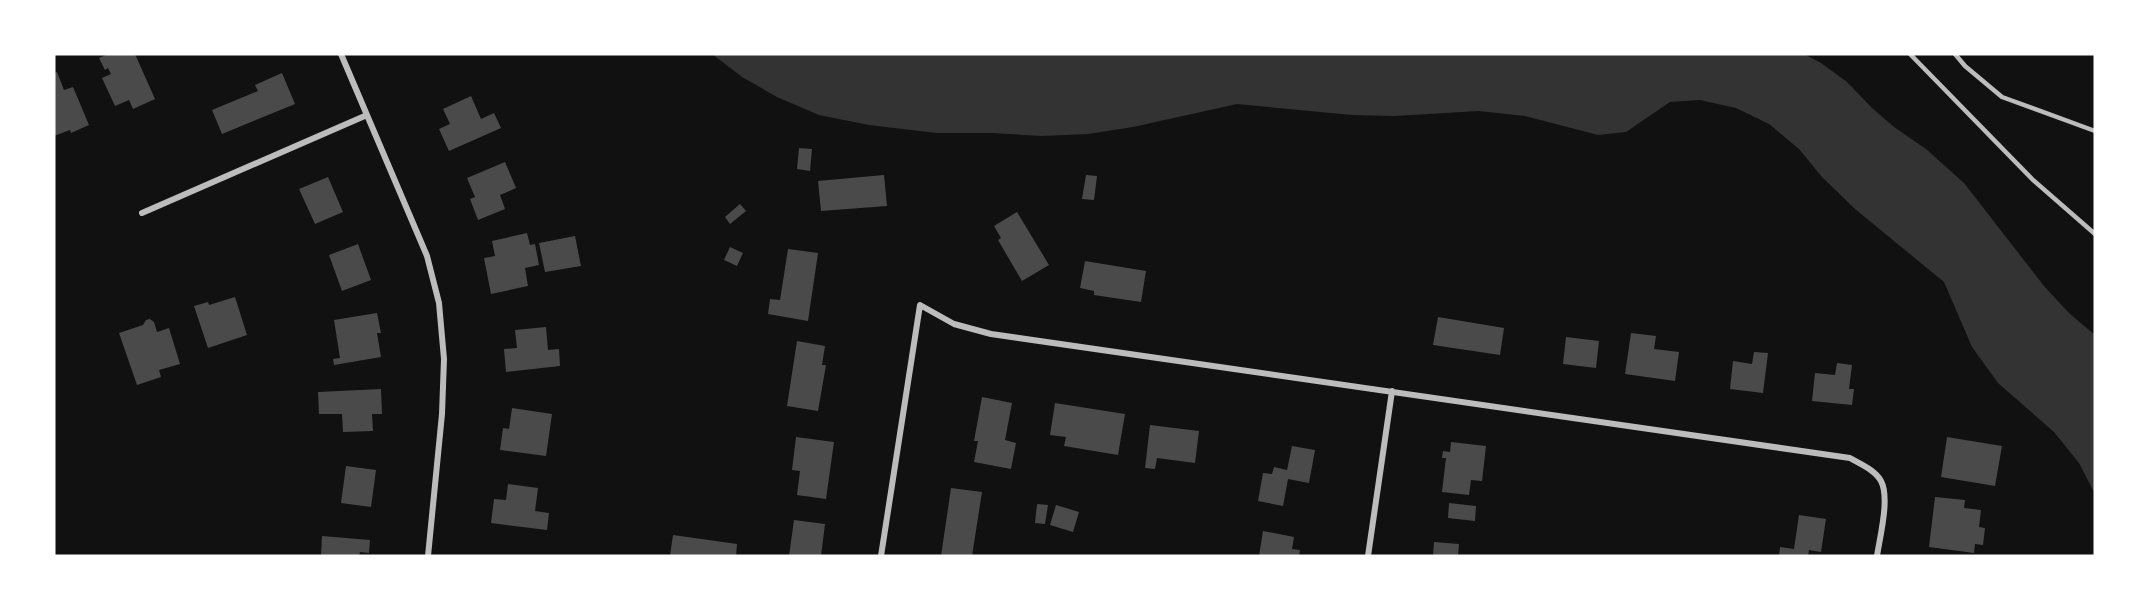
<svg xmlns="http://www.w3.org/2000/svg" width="2149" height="610" font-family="'Alegreya Sans',sans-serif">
  <rect width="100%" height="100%" fill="#111"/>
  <!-- water -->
  <path fill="#333" d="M 712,54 L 1804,54 L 1821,63 L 1847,82 L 1872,108 L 1894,127 L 1926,149 L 1964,183 L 2044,286 L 2069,313 L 2095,335 L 2095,494 L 2079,463 L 2054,432 L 1998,383 L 1972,347 L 1944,282 L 1855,209 L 1822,177 L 1799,149 L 1769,124 L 1736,108 L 1700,100 L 1670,102 L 1626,132 L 1598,135 L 1525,116 L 1479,111 L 1394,116 L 1352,115 L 1237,104 L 1133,127 L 1088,134 L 1042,136 L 993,133 L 937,133 L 869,125 L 819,115 L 777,97 L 742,77 Z"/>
  <!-- building -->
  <path fill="#4a4a4a" d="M 108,54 L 135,54 L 155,99 L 133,109 L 129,100 L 115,106 L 102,78 L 111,74 L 108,68 L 105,70 L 99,58 Z
    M 57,72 L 64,90 L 73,87 L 89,125 L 71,133 L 70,130 L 54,136 L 54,73 Z
    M 282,73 L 295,104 L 222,134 L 212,110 L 258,91 L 255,85 Z
    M 471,96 L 481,119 L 494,113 L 501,128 L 449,151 L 439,129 L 450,124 L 443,109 Z
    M 799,148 L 812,149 L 810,171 L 797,169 Z
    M 505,162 L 516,188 L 500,195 L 505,209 L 478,220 L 470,199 L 475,197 L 467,178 Z
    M 884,175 L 887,206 L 821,211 L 818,181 Z
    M 1086,175 L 1097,176 L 1094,200 L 1082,199 Z
    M 328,177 L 343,212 L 315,224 L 299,189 Z
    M 740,204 L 746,211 L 730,224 L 725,217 Z
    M 1017,212 L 1049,265 L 1022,281 L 998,240 L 1001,238 L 994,226 Z
    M 527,233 L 530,245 L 535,244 L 539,265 L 525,268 L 528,286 L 491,294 L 484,258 L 495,256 L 492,241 Z
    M 575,236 L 581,266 L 545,272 L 539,243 Z
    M 358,244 L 371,280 L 342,291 L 329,255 Z
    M 730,247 L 743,253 L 737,266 L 724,260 Z
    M 788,249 L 818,253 L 808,321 L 768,314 L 770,299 L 780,300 Z
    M 1085,261 L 1146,271 L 1141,302 L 1094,295 L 1094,291 L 1080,288 Z
    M 235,297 L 247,335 L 208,348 L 194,306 L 208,302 L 209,305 Z
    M 377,313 L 381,333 L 377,333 L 381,357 L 334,365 L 333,359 L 340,358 L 334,320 Z
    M 1438,317 L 1504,328 L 1500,355 L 1433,345 Z
    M 150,319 L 154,322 L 157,332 L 169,328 L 180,364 L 159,370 L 161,377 L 137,385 L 119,333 L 143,325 L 146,320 Z
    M 546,327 L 548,350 L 559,349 L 560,366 L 506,372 L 504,349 L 517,348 L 515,330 Z
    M 1631,333 L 1656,336 L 1654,349 L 1679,352 L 1675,381 L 1625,374 Z
    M 1566,337 L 1599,341 L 1596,368 L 1563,364 Z
    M 797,341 L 825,346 L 822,365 L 826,365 L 818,411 L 787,406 Z
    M 1754,352 L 1768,353 L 1763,393 L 1730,389 L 1733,361 L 1752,364 Z
    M 1837,363 L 1852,365 L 1849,389 L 1854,389 L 1852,405 L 1812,401 L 1815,373 L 1835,375 Z
    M 381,389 L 382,414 L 372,414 L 373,431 L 343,432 L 342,414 L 319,414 L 318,392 Z
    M 982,397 L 1012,403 L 1005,440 L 1016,443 L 1011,469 L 974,462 L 978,441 L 974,441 Z
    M 1055,403 L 1125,414 L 1118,455 L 1064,446 L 1066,437 L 1050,435 Z
    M 512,408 L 552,414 L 546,456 L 500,450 L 503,428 L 509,429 Z
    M 1150,425 L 1199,431 L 1195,463 L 1157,458 L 1155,469 L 1145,468 Z
    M 796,437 L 834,442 L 826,499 L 797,495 L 800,471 L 792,470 Z
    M 1947,437 L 2002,446 L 1995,486 L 1941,477 Z
    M 1451,442 L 1486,446 L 1482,481 L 1471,480 L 1469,495 L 1442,492 L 1446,458 L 1442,458 L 1443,451 L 1450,452 Z
    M 1292,446 L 1315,450 L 1309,483 L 1288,479 L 1283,506 L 1258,501 L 1263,473 L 1272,474 L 1274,467 L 1287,470 Z
    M 346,466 L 376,470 L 371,507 L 341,503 Z
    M 508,484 L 538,488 L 535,511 L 549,513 L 547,530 L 491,523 L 494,499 L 506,500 Z
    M 951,488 L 982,492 L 972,556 L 941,556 Z
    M 1935,497 L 1965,500 L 1964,508 L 1981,510 L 1979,527 L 1985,528 L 1983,545 L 1975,544 L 1974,553 L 1929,547 Z
    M 1449,503 L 1476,506 L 1475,521 L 1448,518 Z
    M 1037,504 L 1048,505 L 1045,524 L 1035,523 Z
    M 1056,505 L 1079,512 L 1073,532 L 1050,525 Z
    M 1799,515 L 1826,519 L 1821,552 L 1809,550 L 1808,556 L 1779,556 L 1780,547 L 1794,549 Z
    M 794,520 L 825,524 L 821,556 L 789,556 Z
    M 1263,531 L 1294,537 L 1292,549 L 1300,550 L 1299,556 L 1259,556 Z
    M 673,535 L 737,544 L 736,556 L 670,556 Z
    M 322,536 L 370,540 L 369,553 L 360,552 L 359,556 L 321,556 Z
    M 1434,542 L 1459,544 L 1458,556 L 1433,556 Z"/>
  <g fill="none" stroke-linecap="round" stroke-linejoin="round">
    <!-- service -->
    <path stroke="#bcbcbc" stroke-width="4.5" d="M 1910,54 L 2033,180 L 2095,234
      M 1955,54 L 1965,66 L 2002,97 L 2095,131"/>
    <!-- minor -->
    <path stroke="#bcbcbc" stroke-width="6" d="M 341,54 L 427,256 L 439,303 L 444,359 L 442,414 L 428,556
      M 142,213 L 367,115
      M 881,556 L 920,305 L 954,324 L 991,334 L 1850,458 C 1860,464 1875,470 1881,481 C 1890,498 1880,536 1877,556
      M 1368,556 L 1392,391"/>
  </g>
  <!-- border -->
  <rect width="2149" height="610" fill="none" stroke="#ffffff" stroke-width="111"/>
</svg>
